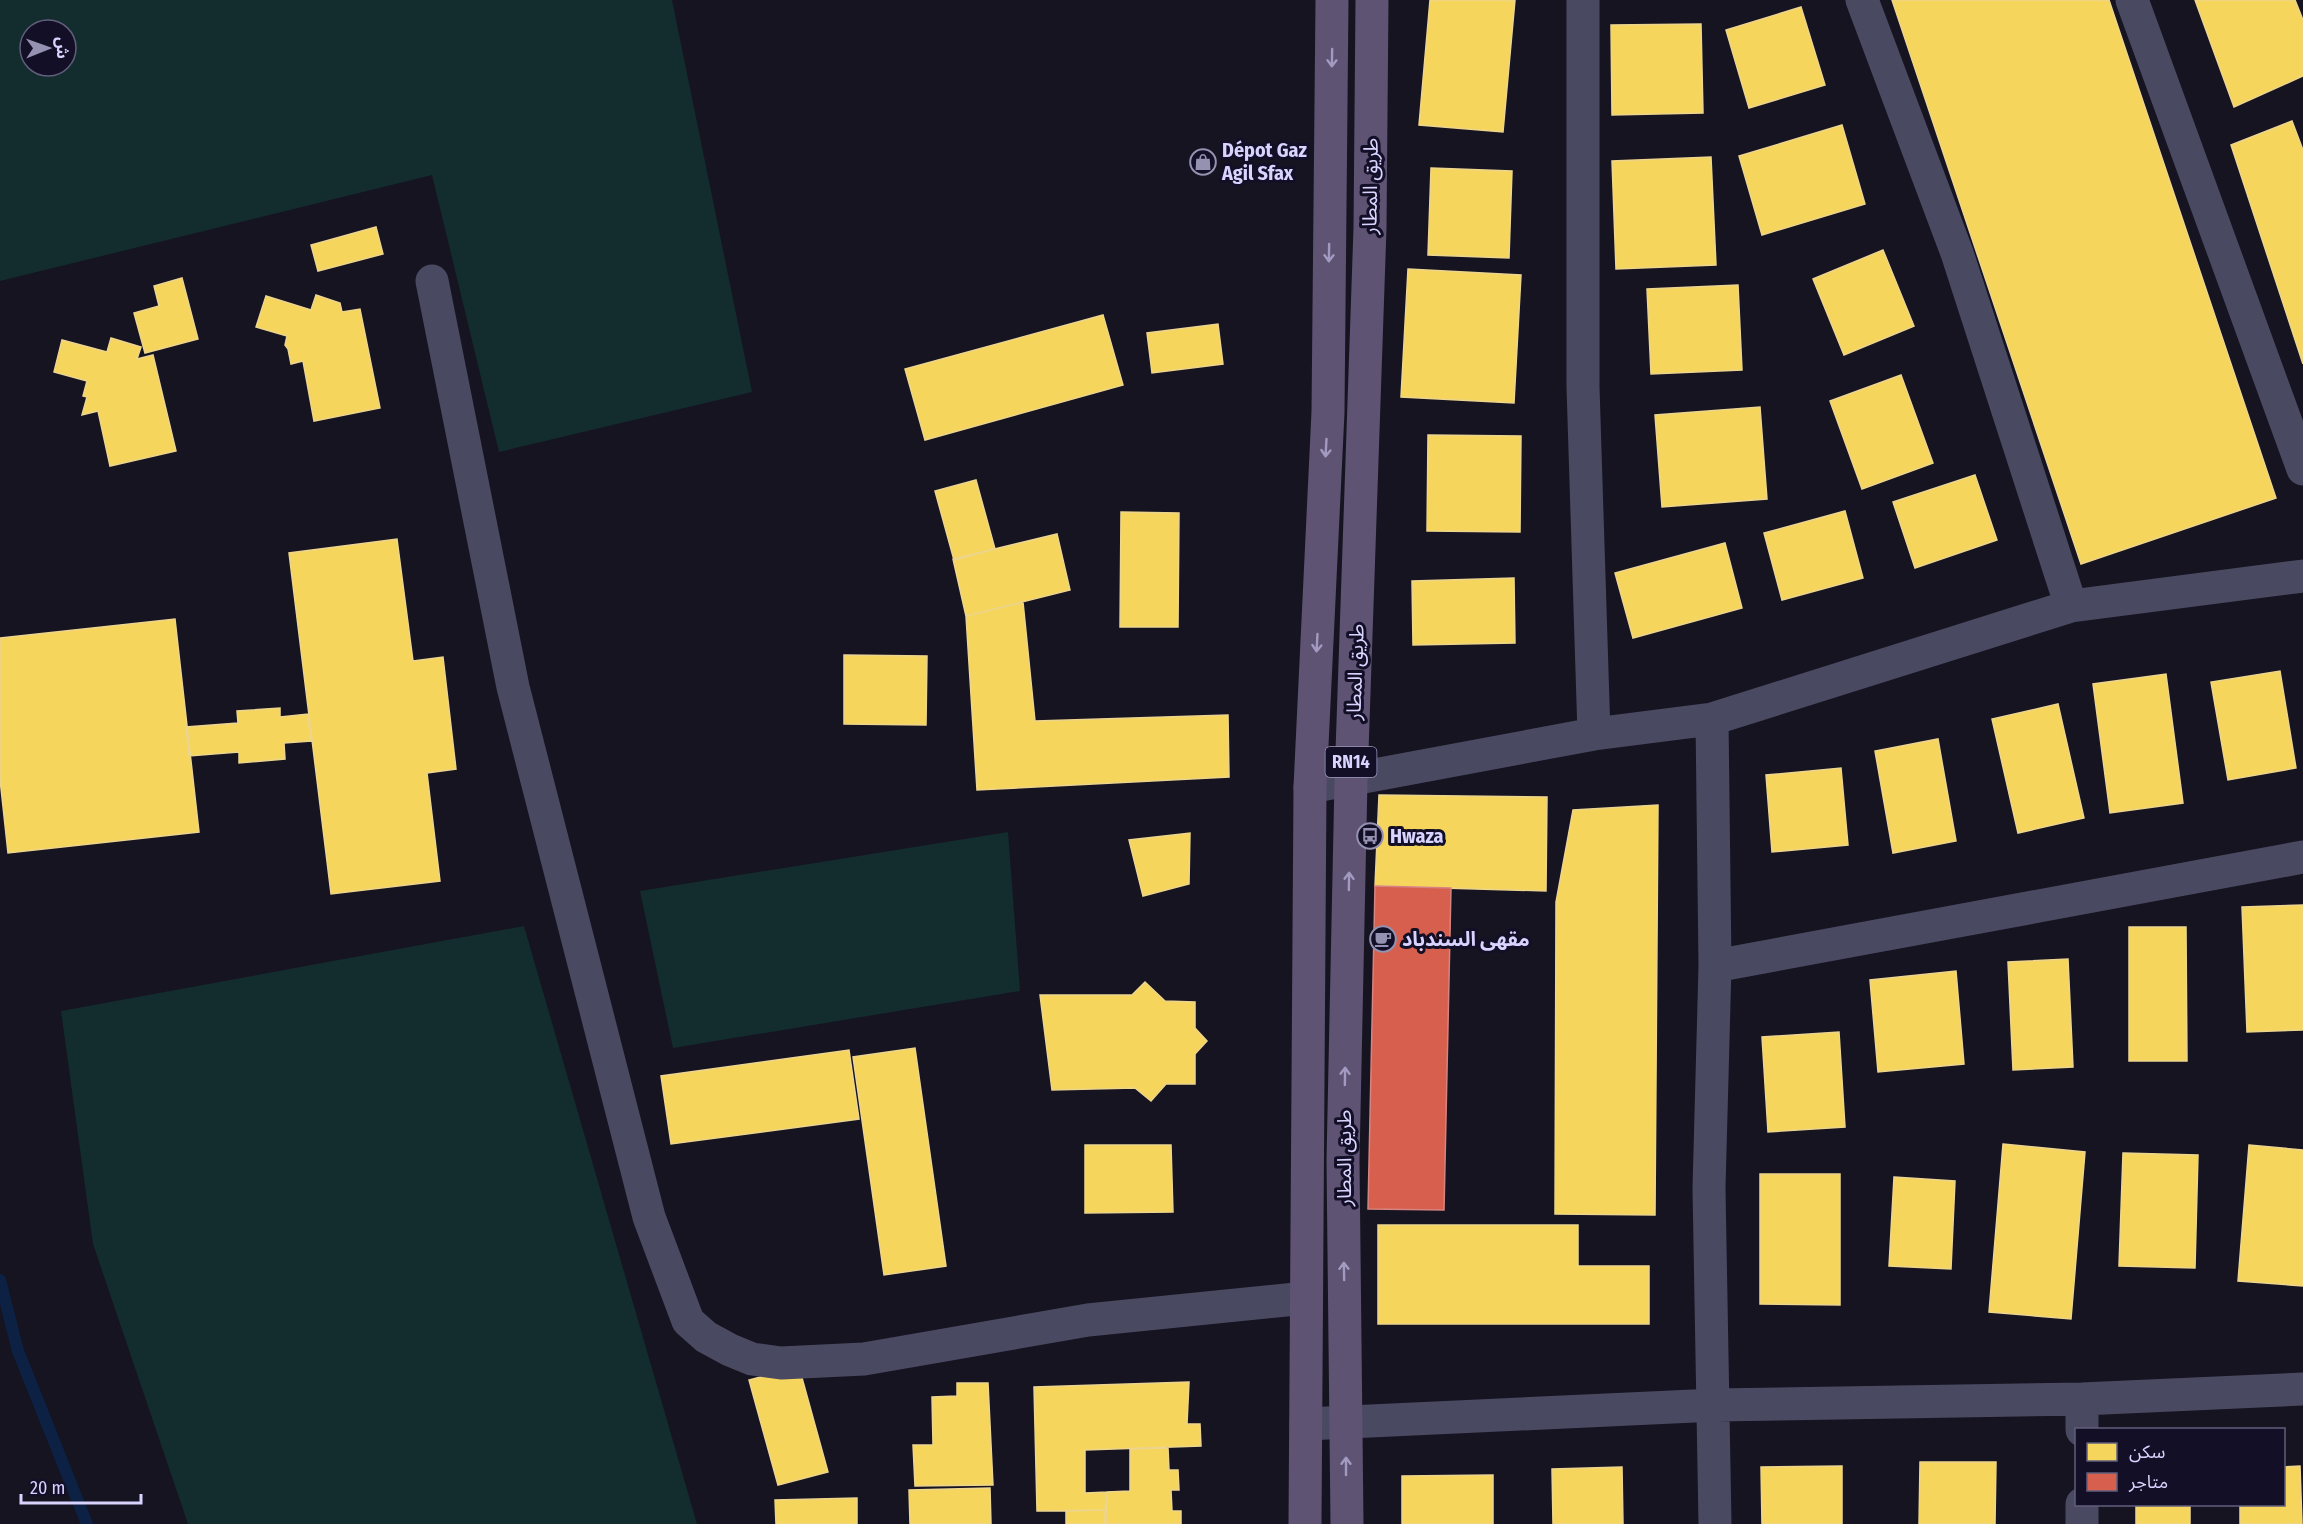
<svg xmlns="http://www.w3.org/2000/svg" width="2303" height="1524" font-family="'Fira Sans Condensed','Noto Sans Arabic',sans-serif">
  <rect width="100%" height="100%" fill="#161421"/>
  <!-- green -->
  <path fill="#132c2d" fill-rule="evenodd" d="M 0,0 L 672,0 L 752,392 L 499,452 L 432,175 L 0,281 ZM 30,30 L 66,30 L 66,66 L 30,66 Z
    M 1008,832 L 1020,991 L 673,1048 L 640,891 Z
    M 524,926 L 697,1524 L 188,1524 L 93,1244 L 61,1011 Z"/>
  <!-- homes -->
  <path fill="#f6d55c" stroke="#edd58d" stroke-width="1.5" d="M 1430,0 L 1515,0 L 1503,132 L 1419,125 Z
    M 1892,0 L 2109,0 L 2276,498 L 2081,564 Z
    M 2195,0 L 2295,0 L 2303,20 L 2303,76 L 2234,107 Z
    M 1801,7 L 1825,85 L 1749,108 L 1726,30 Z
    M 1701,24 L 1703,113 L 1612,115 L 1611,25 Z
    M 2292,121 L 2303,150 L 2303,364 L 2231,145 Z
    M 1842,125 L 1865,204 L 1762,235 L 1739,156 Z
    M 1711,157 L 1716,265 L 1616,269 L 1612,161 Z
    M 1431,168 L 1512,171 L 1509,258 L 1428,255 Z
    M 376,227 L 383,254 L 318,271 L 311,245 Z
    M 1883,250 L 1914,326 L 1844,355 L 1813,279 Z
    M 1408,269 L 1521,275 L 1514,403 L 1401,397 Z
    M 182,278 L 198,339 L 145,353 L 134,313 L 159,306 L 154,286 Z
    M 1738,285 L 1742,370 L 1651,374 L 1647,289 Z
    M 316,295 L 340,303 L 342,312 L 360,309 L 380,408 L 314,421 L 303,361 L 291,364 L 288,349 L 285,345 L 287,336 L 256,327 L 266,296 L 311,310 Z
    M 1103,315 L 1123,385 L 925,440 L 905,369 Z
    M 1218,324 L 1223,364 L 1152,373 L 1147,333 Z
    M 111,338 L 141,347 L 137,359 L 153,355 L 176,451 L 110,466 L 98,411 L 82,415 L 87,397 L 83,396 L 87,381 L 54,372 L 62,340 L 107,352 Z
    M 1901,375 L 1933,463 L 1862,489 L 1830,401 Z
    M 1760,407 L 1767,499 L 1662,507 L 1655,415 Z
    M 1428,435 L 1521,436 L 1520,532 L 1427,531 Z
    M 1975,475 L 1997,540 L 1915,568 L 1893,502 Z
    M 976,480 L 995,549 L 954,560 L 935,491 Z
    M 1845,511 L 1863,578 L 1782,600 L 1764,533 Z
    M 1121,512 L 1179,513 L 1178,627 L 1120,627 Z
    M 1057,534 L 1070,590 L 966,616 L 953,559 Z
    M 397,539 L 413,661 L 443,657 L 456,769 L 427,773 L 440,881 L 331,894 L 289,553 Z
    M 1725,543 L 1742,608 L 1633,638 L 1615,573 Z
    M 1514,578 L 1515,643 L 1413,645 L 1412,581 Z
    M 1023,602 L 1035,721 L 1228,715 L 1229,777 L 977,790 L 966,616 Z
    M 175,619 L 199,832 L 8,853 L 0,779 L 0,638 Z
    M 844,655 L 927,656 L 926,725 L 844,724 Z
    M 2280,671 L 2296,768 L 2228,780 L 2211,682 Z
    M 2166,674 L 2183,803 L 2110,813 L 2093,684 Z
    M 2058,704 L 2084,818 L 2018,833 L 1992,719 Z
    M 280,708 L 280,717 L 308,714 L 311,741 L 284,743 L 285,759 L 239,763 L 239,752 L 189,756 L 186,727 L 238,723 L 237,711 Z
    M 1938,739 L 1956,841 L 1893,853 L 1875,751 Z
    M 1841,768 L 1848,845 L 1772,852 L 1766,775 Z
    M 1379,795 L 1547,797 L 1546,891 L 1375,886 Z
    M 1658,805 L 1655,1215 L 1555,1214 L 1556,902 L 1573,810 Z
    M 1190,833 L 1189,884 L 1143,896 L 1129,840 Z
    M 2303,905 L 2303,1030 L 2247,1032 L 2242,907 Z
    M 2129,927 L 2186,927 L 2187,1061 L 2129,1061 Z
    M 2068,959 L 2073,1067 L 2013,1070 L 2008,962 Z
    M 1956,971 L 1964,1064 L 1878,1072 L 1870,980 Z
    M 1145,982 L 1165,1001 L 1195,1002 L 1195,1028 L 1207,1041 L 1195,1054 L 1195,1084 L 1166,1084 L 1151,1101 L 1135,1088 L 1052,1090 L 1040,995 L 1132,995 Z
    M 1839,1032 L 1845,1127 L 1768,1132 L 1762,1037 Z
    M 915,1048 L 946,1266 L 884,1275 L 853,1057 Z
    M 849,1050 L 859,1119 L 671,1144 L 661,1076 Z
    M 2003,1144 L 2085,1152 L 2071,1319 L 1989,1312 Z
    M 1085,1145 L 1171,1145 L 1173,1212 L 1085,1213 Z
    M 2249,1145 L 2303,1150 L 2303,1286 L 2238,1281 Z
    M 2123,1153 L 2198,1155 L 2195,1268 L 2119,1266 Z
    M 1760,1174 L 1840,1174 L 1840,1305 L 1760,1304 Z
    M 1894,1177 L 1955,1181 L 1951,1269 L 1889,1266 Z
    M 1378,1225 L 1578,1225 L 1578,1266 L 1649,1266 L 1649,1324 L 1378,1324 Z
    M 799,1367 L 828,1472 L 778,1485 L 749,1380 Z
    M 1189,1382 L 1187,1424 L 1200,1424 L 1201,1446 L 1085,1450 L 1085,1493 L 1107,1492 L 1105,1510 L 1037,1511 L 1034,1387 Z
    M 957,1383 L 988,1383 L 993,1485 L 915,1486 L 913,1445 L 933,1445 L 932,1397 L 957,1396 Z
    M 1168,1448 L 1169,1470 L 1178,1470 L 1179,1490 L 1171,1490 L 1172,1511 L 1181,1511 L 1181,1524 L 1106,1524 L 1107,1492 L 1130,1491 L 1130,1449 Z
    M 1920,1462 L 1996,1462 L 1995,1524 L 1919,1524 Z
    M 1842,1466 L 1842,1524 L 1762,1524 L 1761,1467 Z
    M 2300,1466 L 2302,1524 L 2240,1524 L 2240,1504 L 2284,1504 L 2284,1467 Z
    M 1622,1467 L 1623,1524 L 1553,1524 L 1552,1469 Z
    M 1493,1475 L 1493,1524 L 1402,1524 L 1402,1476 Z
    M 990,1488 L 991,1524 L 910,1524 L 909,1490 Z
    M 857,1498 L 857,1524 L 776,1524 L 775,1500 Z
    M 2136,1504 L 2190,1504 L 2190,1524 L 2136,1524 Z
    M 1105,1510 L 1105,1524 L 1066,1524 L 1066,1511 Z"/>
  <!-- shops -->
  <path fill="#d6604d" stroke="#d78382" stroke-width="1.5" d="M 1375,886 L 1451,888 L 1444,1210 L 1368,1209 Z"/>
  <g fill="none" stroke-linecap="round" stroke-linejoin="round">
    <!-- stream -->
    <path stroke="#0d2144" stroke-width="12" d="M 0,1280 L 18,1351 L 87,1524"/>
    <!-- minor -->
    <path stroke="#4a4962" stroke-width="33" d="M 1583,0 L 1583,387 L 1594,734
      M 1862,0 L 1957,253 L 2071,606
      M 2132,0 L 2303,469
      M 432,281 L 513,687 L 649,1217 L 688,1321 L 706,1337 L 730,1350 L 752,1359 L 781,1363 L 864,1359 L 1088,1320 L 1306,1298
      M 1712,719 L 1715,966 L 1709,1188 L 1715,1524
      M 1310,787 L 1594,734 L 1712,719 L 2071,606 L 2303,576
      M 1715,966 L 2303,857
      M 2082,1399 L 2082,1430
      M 1306,1424 L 1715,1405 L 2082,1399 L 2303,1389
      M 2082,1504 L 2082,1524"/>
    <!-- primary -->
    <path stroke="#5e5373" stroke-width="33" d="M 1305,1524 L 1310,787 L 1328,412 L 1332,0
      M 1347,1524 L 1343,1160 L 1351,780 L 1370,228 L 1372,0"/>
  </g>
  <!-- one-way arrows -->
  <defs><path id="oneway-shaft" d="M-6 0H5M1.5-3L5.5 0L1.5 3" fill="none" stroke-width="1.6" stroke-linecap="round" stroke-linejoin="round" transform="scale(1.5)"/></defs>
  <g stroke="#a29ac0">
    <use href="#oneway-shaft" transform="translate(1332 58) rotate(91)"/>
    <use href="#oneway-shaft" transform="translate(1329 253) rotate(91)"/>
    <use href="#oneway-shaft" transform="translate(1326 448) rotate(93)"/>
    <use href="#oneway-shaft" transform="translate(1317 643) rotate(93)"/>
    <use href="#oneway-shaft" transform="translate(1349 881) rotate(-89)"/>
    <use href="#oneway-shaft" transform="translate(1345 1076) rotate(-89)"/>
    <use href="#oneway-shaft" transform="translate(1344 1271) rotate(-91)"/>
    <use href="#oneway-shaft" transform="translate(1346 1466) rotate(-90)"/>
  </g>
  <!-- icons -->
  <defs>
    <g id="shop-ring" transform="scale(1.35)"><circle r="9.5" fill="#130f26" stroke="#9591b1" stroke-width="1.5"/><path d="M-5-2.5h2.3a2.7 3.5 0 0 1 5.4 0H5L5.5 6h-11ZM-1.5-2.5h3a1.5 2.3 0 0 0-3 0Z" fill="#9591b1"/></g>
    <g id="bus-ring" transform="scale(1.35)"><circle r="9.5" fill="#130f26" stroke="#9591b1" stroke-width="1.5"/><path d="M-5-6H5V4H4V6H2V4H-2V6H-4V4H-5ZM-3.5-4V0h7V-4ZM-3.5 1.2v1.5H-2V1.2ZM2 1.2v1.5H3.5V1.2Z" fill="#9591b1"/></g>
    <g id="cafe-ring" transform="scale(1.35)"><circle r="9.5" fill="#130f26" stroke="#9591b1" stroke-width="1.5"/><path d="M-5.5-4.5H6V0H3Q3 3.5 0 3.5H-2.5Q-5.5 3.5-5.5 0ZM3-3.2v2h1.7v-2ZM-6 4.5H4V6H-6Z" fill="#9591b1"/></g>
  </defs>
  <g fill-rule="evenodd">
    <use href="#shop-ring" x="1203" y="162"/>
    <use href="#bus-ring" x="1370" y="836"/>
    <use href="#cafe-ring" x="1383" y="939"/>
  </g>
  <g text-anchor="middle" stroke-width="6" stroke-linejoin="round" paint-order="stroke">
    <!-- shield labels -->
    <rect fill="#130f26" stroke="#9e99be" stroke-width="1.5" x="1325.5" y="747" width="51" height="30" rx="4.5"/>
    <g font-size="18" font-weight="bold" fill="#d9d4ff">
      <text x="1351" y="768">RN14</text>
    </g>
    <!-- poi labels -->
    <g font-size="20" font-weight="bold" fill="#d9d4ff" stroke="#130f26" text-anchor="start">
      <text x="1222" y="157">Dépot Gaz<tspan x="1222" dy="23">Agil Sfax</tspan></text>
      <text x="1390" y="843">Hwaza</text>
      <text x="1402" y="946">مقهى السندباد</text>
    </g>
    <!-- street labels -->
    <g font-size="20" fill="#d9d4ff" stroke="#130f26">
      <text transform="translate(1370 186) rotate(-89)" y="7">طريق المطار</text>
      <text transform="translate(1355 672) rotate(-88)" y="7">طريق المطار</text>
      <text transform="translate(1344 1158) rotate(-90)" y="7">طريق المطار</text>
    </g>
  </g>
  <!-- legend -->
  <rect x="2075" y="1428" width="210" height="78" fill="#130f26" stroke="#625e7d" stroke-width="1.5"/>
  <rect x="2087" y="1443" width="30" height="18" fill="#f6d55c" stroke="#625e7d" stroke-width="1.5"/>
  <text x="2129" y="1458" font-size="18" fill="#d9d4ff">سكن</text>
  <rect x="2087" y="1473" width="30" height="18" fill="#d6604d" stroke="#625e7d" stroke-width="1.5"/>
  <text x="2129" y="1488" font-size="18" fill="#d9d4ff">متاجر</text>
  <!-- north arrow -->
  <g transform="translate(48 48) rotate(89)"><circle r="28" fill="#130f26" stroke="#625e7d" stroke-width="1.5"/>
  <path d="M0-4.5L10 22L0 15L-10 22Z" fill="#9591b1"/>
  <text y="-9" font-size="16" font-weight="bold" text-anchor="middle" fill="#d9d4ff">ش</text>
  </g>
  <!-- scale -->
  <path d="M21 1494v9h120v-9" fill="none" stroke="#d9d4ff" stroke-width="3"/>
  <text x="30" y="1494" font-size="18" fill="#d9d4ff" stroke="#130f26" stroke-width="4.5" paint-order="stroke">20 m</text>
</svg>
